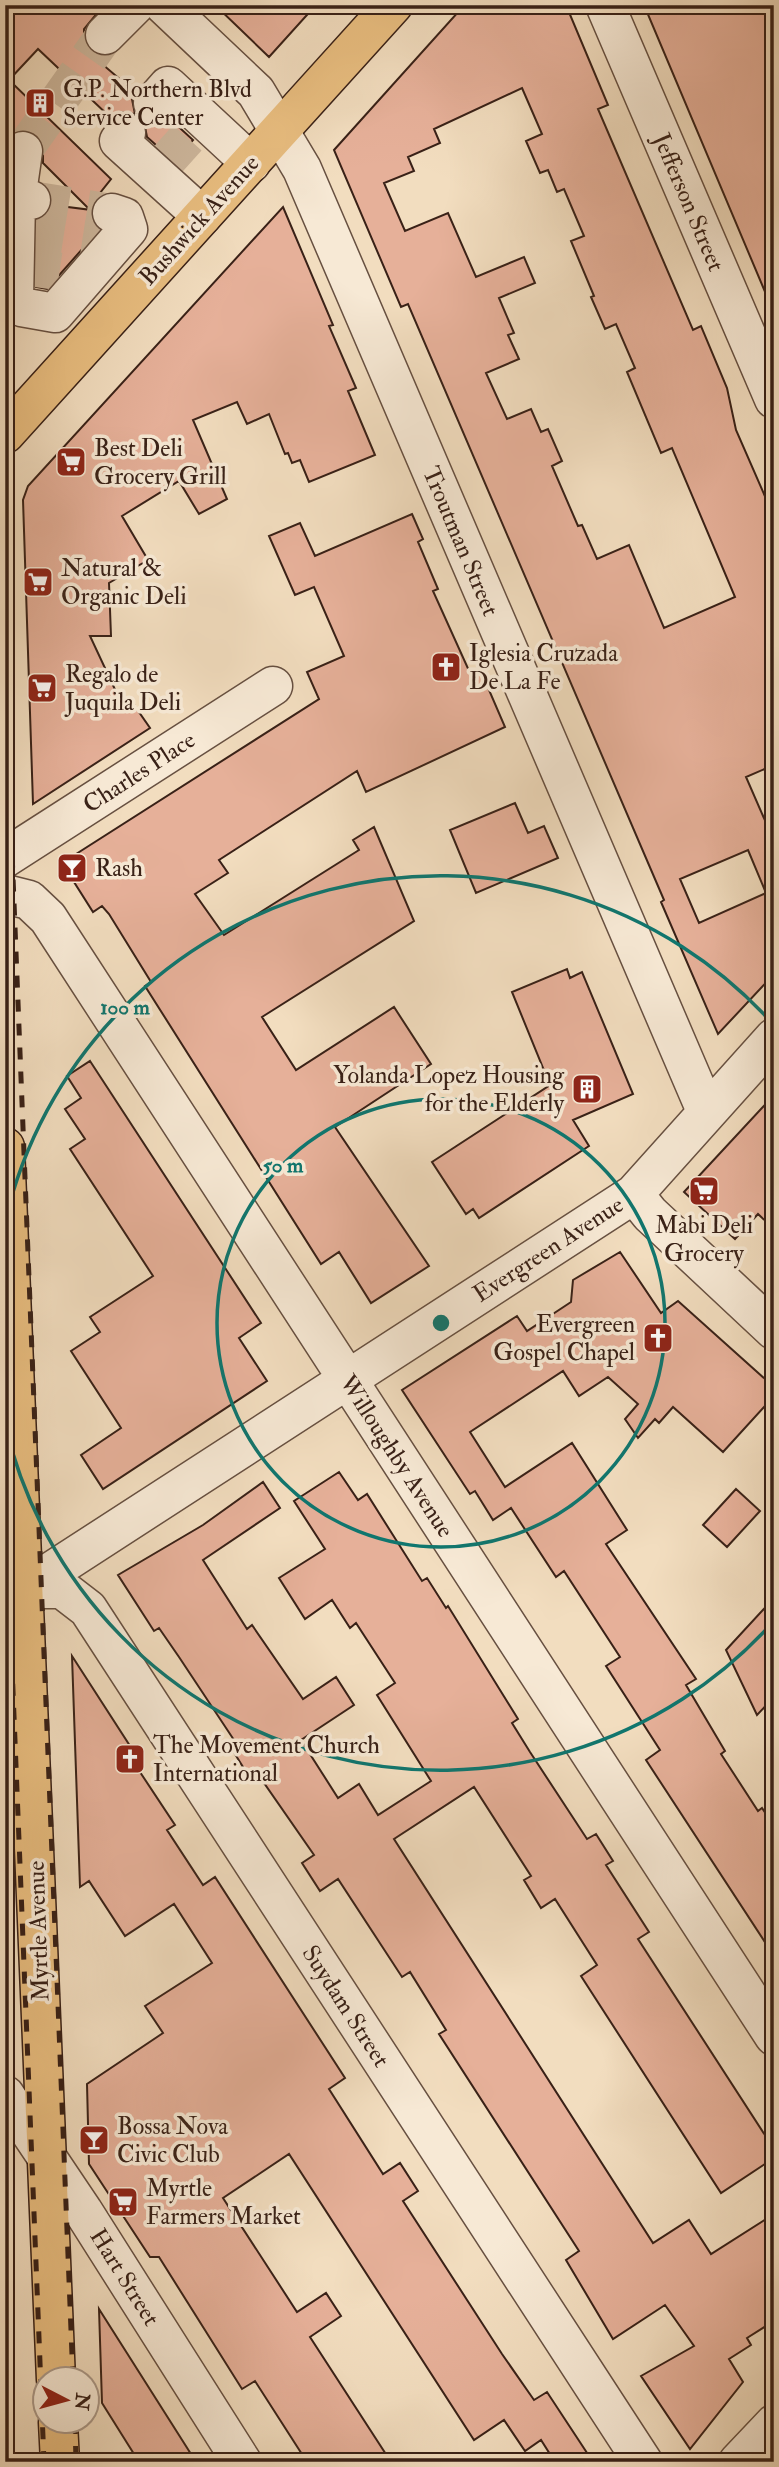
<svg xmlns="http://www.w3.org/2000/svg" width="779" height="2467" font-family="'IM FELL Double Pica',serif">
  <rect width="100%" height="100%" fill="#f2ddbf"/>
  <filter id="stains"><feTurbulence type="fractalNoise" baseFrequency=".00286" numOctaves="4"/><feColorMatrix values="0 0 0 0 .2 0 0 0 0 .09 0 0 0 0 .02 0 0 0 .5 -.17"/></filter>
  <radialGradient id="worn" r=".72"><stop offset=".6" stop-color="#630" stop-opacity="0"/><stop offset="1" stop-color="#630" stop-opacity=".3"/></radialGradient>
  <!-- building -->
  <path fill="#e6b099" stroke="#392117" stroke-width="2" fill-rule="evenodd" d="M 5,5 L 104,5 L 84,29 L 84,41 L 90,51 L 100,56 L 109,56 L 102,64 L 135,92 L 132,99 L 135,114 L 120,112 L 111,118 L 38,49 L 9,80 L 111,179 L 88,208 L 43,163 L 43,144 L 37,134 L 25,129 L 9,135 Z
    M 215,5 L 316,5 L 269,57 Z
    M 470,5 L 566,5 L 608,105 L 598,109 L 693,330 L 701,326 L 727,388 L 736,430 L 774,517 L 774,765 L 746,777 L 774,841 L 774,974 L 718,1034 L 661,902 L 664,900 L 408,304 L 401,307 L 334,150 L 459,11 ZM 522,88 L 542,134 L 526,141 L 540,173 L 548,170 L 557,192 L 564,189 L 584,236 L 571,241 L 594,296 L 591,297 L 605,329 L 616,324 L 635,368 L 627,372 L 661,453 L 672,448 L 735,597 L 664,628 L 629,545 L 597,559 L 582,525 L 578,526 L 552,466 L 562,461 L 548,429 L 541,432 L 531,409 L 507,419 L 486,373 L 519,359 L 508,335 L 514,333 L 499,298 L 535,283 L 524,257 L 476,277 L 448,213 L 405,231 L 384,183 L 414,171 L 408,157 L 440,143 L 434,129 ZM 748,850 L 766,893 L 699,923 L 680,879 Z
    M 644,5 L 774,5 L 774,313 Z
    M 169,118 L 193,140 L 174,161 L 147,137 L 144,122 L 159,124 Z
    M 52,205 L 91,210 L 91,218 L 99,230 L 47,289 L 36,287 L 37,220 L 50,211 Z
    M 283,207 L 333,325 L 329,326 L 356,388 L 348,391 L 375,455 L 309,482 L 300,460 L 292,463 L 288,453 L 285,454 L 269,414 L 247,424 L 237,402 L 193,420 L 227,499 L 199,514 L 179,481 L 122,516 L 148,560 L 109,583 L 111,636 L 90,636 L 125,711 L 134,705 L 150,728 L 33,804 L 23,500 L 28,486 Z
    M 412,514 L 423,539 L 418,542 L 438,589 L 433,591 L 470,673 L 480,669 L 505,727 L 366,792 L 357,771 L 219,860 L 228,873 L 195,894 L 224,935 L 359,850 L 353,840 L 374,827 L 414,921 L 262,1017 L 296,1070 L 394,1007 L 431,1064 L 335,1127 L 429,1266 L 371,1303 L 339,1252 L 321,1264 L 145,986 L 151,982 L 109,914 L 102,906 L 93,912 L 62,863 L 319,699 L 307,672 L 344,656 L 314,587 L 295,595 L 269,536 L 300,523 L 315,556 Z
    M 515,803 L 528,833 L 544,826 L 558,858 L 476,893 L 450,830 Z
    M 567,969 L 570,978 L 582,972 L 633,1094 L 573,1120 L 589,1146 L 479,1218 L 473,1209 L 466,1214 L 432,1162 L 550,1085 L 512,992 Z
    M 90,1061 L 261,1323 L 239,1338 L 267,1381 L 103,1489 L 81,1455 L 121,1428 L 71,1351 L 100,1332 L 90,1317 L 153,1276 L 70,1149 L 85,1139 L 65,1109 L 81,1098 L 67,1076 Z
    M 774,1095 L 774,1229 L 758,1214 L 735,1239 L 684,1192 Z
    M 620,1252 L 661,1313 L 678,1301 L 774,1387 L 774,1396 L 723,1452 L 673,1407 L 659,1423 L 655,1419 L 638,1438 L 625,1419 L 638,1404 L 608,1377 L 579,1396 L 563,1371 L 470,1432 L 505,1487 L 572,1443 L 627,1530 L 606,1544 L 696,1679 L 686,1685 L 725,1751 L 721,1754 L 758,1811 L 762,1808 L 774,1826 L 774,1956 L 646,1760 L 660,1750 L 606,1666 L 620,1657 L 564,1571 L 556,1577 L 511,1508 L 493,1520 L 475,1491 L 470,1494 L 402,1390 L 517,1316 L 527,1331 L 571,1302 L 573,1280 Z
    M 339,1472 L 358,1500 L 367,1494 L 422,1581 L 427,1578 L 446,1608 L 448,1606 L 518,1719 L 512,1723 L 530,1752 L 587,1839 L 596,1834 L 613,1861 L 606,1865 L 649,1932 L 638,1939 L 774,2149 L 774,2158 L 721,2193 L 581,1976 L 597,1965 L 555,1899 L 541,1908 L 524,1880 L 531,1876 L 474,1787 L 394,1839 L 653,2243 L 689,2220 L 711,2254 L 774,2214 L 774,2321 L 747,2338 L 751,2345 L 729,2359 L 743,2382 L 690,2449 L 641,2376 L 694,2346 L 665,2305 L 613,2339 L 566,2260 L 579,2251 L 439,2034 L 446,2030 L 410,1972 L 402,1977 L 338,1879 L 320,1891 L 302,1863 L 314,1855 L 255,1770 L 248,1775 L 230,1746 L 236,1743 L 179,1657 L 159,1628 L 154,1631 L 118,1575 L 203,1525 L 263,1482 L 280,1508 L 203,1560 L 247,1629 L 252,1625 L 303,1699 L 336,1677 L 354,1705 L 301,1740 L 338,1798 L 359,1784 L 378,1815 L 431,1781 L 377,1695 L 395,1683 L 356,1623 L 350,1628 L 332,1600 L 305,1619 L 279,1578 L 325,1549 L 294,1501 Z
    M 736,1489 L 760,1511 L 727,1547 L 703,1525 Z
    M 774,1598 L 774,1697 L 757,1715 L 726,1650 Z
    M 72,1656 L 141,1763 L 136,1766 L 175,1825 L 167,1830 L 203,1885 L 215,1877 L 345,2078 L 329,2089 L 383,2174 L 400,2163 L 418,2191 L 403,2201 L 502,2354 L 534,2400 L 547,2392 L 593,2462 L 555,2462 L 541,2440 L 525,2451 L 504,2420 L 474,2440 L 289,2154 L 223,2198 L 297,2312 L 326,2293 L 341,2316 L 310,2337 L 391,2462 L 307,2462 L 255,2381 L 242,2389 L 159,2257 L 150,2257 L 89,2164 L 87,2084 L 163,2033 L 145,2006 L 212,1963 L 174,1904 L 125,1936 L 89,1881 L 80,1887 Z
    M 99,2309 L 184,2443 L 196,2462 L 139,2462 L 102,2403 Z"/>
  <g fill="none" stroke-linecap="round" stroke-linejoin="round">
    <!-- minor-tunnel -->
    <path stroke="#cdb79d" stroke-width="38" stroke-dasharray="38 19" stroke-linecap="butt" d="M 23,151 L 105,35
      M 162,166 L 189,136
      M 31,200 L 112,213
      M 26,231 L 105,243
      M 22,266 L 77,274"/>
    <!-- minor casing -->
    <g stroke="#675041" stroke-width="41">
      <path id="minor" d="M 164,5 L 256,92 L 302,169 L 706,1111
        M 605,5 L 774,399
        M 105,35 L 135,5
        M 153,103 L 168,86 L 251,163
        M 126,133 L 119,141 L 202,216
        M 16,200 L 23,151
        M 31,200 L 16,200 L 14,301 L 21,307 L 55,313 L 128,229 L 124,217 L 112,213
        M 5,858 L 273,686
        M 5,894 L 29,900 L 48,918 L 774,2036
        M 634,1194 L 650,1214 L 774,1330
        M 24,1589 L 62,1589 L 88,1609 L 643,2462
        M 21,1591 L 634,1194 L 774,1038
        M 5,2095 L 83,2211 L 242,2462
        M 738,2462 L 774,2424"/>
    </g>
    <!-- major casing -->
    <g stroke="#392117" stroke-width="41">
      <path id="major" d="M 5,434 L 393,5
        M 5,1147 L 56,2380
        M 58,2422 L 60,2462"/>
    </g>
    <!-- minor -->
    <use href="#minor" stroke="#f7e9d5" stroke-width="38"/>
    <!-- major -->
    <use href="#major" stroke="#e9be80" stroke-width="38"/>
    <!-- rail -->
    <path stroke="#392117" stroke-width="5" stroke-dasharray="12 12" stroke-linecap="butt" d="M 5,760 L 10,802 L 73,2380
      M 5,1492 L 44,2462
      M 75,2422 L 76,2462"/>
  </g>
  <!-- distance rings -->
  <g fill="none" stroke="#0f766e" stroke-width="3.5">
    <circle cx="441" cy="1323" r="224"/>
    <path d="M773 1622A447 447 0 0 1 5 1424M5 1222A447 447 0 0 1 773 1024"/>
  </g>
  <!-- icons -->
  <defs>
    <g id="building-square" transform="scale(1.575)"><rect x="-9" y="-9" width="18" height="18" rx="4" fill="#8f2418" stroke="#f7e9d5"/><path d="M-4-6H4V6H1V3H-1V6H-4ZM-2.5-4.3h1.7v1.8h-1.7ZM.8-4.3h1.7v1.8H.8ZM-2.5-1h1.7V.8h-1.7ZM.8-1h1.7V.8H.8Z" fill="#fff"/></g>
    <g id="supermarket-square" transform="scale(1.575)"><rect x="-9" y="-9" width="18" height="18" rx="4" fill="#8f2418" stroke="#f7e9d5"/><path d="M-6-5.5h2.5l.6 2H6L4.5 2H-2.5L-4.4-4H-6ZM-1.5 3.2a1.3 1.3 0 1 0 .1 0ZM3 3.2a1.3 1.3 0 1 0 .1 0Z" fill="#fff"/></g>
    <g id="church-square" transform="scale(1.575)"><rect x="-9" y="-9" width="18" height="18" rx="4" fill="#8f2418" stroke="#f7e9d5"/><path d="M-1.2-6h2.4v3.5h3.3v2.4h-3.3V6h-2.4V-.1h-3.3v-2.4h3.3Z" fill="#fff"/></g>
    <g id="bar-square" transform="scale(1.575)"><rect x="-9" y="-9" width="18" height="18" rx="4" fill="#8f2418" stroke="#f7e9d5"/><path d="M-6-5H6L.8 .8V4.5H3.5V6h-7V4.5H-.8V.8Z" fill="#fff"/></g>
  </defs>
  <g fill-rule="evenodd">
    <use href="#building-square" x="40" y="103"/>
    <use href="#supermarket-square" x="71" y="462"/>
    <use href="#supermarket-square" x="38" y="582"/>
    <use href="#church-square" x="446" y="667"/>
    <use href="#supermarket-square" x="42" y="688"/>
    <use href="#bar-square" x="72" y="868"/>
    <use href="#building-square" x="587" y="1089"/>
    <use href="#supermarket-square" x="704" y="1191"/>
    <use href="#church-square" x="658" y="1338"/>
    <use href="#church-square" x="130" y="1759"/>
    <use href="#bar-square" x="94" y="2140"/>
    <use href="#supermarket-square" x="123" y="2202"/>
  </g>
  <g text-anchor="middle" stroke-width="7" stroke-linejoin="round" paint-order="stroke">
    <!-- poi labels -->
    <g font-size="24" fill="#392117" stroke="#f7e9d5" text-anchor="start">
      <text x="63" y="97">G.P. Northern Blvd<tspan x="63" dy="28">Service Center</tspan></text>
      <text x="94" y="456">Best Deli<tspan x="94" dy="28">Grocery Grill</tspan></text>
      <text x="61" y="576">Natural &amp;<tspan x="61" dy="28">Organic Deli</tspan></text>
      <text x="469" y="661">Iglesia Cruzada<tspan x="469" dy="28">De La Fe</tspan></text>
      <text x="65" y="682">Regalo de<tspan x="65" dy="28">Juquila Deli</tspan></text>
      <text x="95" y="876">Rash</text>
      <text x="564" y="1083" text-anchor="end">Yolanda Lopez Housing<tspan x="564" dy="28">for the Elderly</tspan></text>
      <text x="704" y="1233" text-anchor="middle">Mabi Deli<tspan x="704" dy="28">Grocery</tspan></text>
      <text x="635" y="1332" text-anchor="end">Evergreen<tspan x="635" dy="28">Gospel Chapel</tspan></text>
      <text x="153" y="1753">The Movement Church<tspan x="153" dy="28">International</tspan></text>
      <text x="117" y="2134">Bossa Nova<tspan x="117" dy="28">Civic Club</tspan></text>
      <text x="146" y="2196">Myrtle<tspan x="146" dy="28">Farmers Market</tspan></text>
    </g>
    <!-- street labels -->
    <g font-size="24" fill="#392117" stroke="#f7e9d5">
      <text transform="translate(689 202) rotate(67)" y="8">Jefferson Street</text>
      <text transform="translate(199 220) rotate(-48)" y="8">Bushwick Avenue</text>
      <text transform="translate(461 541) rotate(67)" y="8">Troutman Street</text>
      <text transform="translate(139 772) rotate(-33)" y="8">Charles Place</text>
      <text transform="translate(548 1249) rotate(-33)" y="8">Evergreen Avenue</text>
      <text transform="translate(397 1456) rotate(57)" y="8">Willoughby Avenue</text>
      <text transform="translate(38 1931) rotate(-92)" y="8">Myrtle Avenue</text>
      <text transform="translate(346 2006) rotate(57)" y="8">Suydam Street</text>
      <text transform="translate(125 2277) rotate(58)" y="8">Hart Street</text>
    </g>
  </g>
  <circle cx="441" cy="1323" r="10" fill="#0f766e" stroke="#f7e9d5" stroke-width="3.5"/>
  <g font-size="21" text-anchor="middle" font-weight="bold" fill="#0f766e" stroke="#f7e9d5" stroke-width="7" stroke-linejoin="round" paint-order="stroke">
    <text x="125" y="1014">100 m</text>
    <text x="283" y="1172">50 m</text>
  </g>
  <!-- margin -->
  <rect width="779" height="2467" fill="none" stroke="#f2ddbf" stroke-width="28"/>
  <rect x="7" y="7" width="765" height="2453" fill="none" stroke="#392117" stroke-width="3.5"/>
  <rect x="14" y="14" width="751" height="2439" fill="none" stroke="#392117" stroke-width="2"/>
  <!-- north arrow -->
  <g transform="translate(66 2400) rotate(96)"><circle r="33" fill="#f7e9d5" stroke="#ab9989" stroke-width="2"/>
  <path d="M0-5L12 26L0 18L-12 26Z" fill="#8f2418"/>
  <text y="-10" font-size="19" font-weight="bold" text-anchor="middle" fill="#392117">N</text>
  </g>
  <rect width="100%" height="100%" filter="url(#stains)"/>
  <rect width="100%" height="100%" fill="url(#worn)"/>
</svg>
